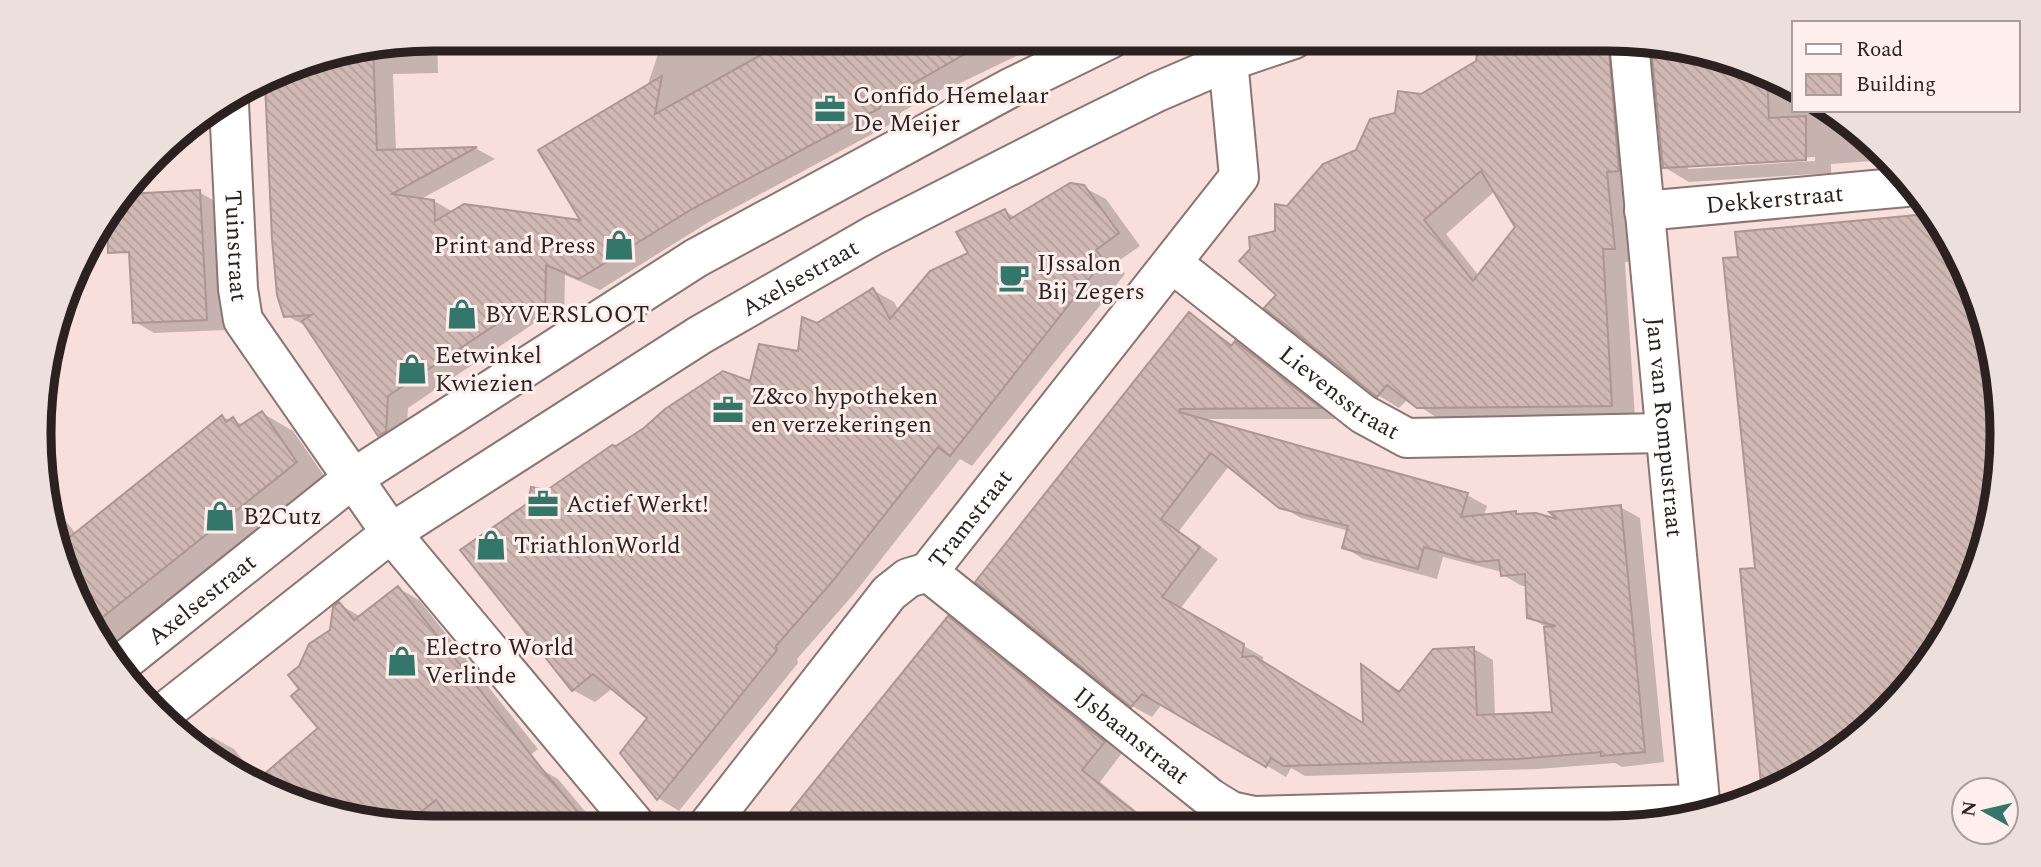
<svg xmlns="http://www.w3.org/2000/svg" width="2041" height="867" font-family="Spectral,serif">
  <defs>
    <pattern id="building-back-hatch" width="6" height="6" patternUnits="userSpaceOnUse" patternTransform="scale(1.75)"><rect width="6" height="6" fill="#d0b8b4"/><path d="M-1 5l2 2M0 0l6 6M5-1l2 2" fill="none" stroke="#b39e9a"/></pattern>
  </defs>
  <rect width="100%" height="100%" fill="#f8dfdb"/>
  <!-- shadow -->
  <path fill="#0003" fill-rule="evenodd" d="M 437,39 L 438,73 L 393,74 L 396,151 L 477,149 L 495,159 L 421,199 L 434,201 L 453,212 L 584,222 L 647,87 L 663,39 L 1052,39 L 956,85 L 953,83 L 900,113 L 900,119 L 712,220 L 600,290 L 565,275 L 564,322 L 548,314 L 408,408 L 406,442 L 399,446 L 380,435 L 308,327 L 285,315 L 267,82 L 306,60 Z
    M 1502,39 L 1624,41 L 1637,261 L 1625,262 L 1635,418 L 1442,421 L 1408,399 L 1399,408 L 1376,394 L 1279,295 L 1277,232 L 1288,207 L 1358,151 L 1397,115 L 1477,62 ZM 1495,191 L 1517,227 L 1479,276 L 1446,234 Z
    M 1658,47 L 1734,59 L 1794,94 L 1794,110 L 1822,110 L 1868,136 L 1886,160 L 1831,164 L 1831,173 L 1689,182 L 1664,167 ZM 1815,157 L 1815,161 L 1688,169 L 1688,165 Z
    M 192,126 L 193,143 L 167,144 L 173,136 Z
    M 1083,187 L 1106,199 L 1140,246 L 1117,262 L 1125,274 L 972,466 L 960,459 L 853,595 L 797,659 L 798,663 L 679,811 L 658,798 L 649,717 L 613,688 L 595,702 L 573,690 L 547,491 L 617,448 L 751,383 L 799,353 L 817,324 L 873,290 L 894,302 L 899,311 L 971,254 L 1005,211 L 1016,218 Z
    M 199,192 L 218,203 L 226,330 L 154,333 L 135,322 Z
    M 69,301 L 70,325 L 61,326 Z
    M 1189,314 L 1233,345 L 1235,343 L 1255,354 L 1336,419 L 1201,419 L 1467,495 L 1487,506 L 1483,517 L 1515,513 L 1565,523 L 1620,507 L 1640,518 L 1664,762 L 1622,767 L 1615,763 L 1538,769 L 1305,776 L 1291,768 L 1286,777 L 1162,704 L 1152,717 L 1132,706 L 978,581 ZM 1229,466 L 1280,506 L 1301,518 L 1349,531 L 1344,547 L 1363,559 L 1437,579 L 1443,557 L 1502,572 L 1503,575 L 1522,586 L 1527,586 L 1529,617 L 1546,627 L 1554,714 L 1495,716 L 1493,660 L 1474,649 L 1401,692 L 1363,667 L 1365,725 L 1262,663 L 1263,657 L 1180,609 L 1218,559 L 1179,531 Z
    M 262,413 L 293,431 L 327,480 L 105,653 L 46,511 L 46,496 L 76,534 L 222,417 L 244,425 Z
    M 398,588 L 419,600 L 538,749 L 437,828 L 307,808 L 194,748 L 212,737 L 234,749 L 250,769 L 264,777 L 321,729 L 301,689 L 301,667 L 331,631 L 339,604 L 361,617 Z
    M 948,618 L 966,629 L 1122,753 L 1100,782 L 1155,826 L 947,827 Z
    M 539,768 L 558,779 L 599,828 L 487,828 Z"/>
  <!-- building -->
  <path fill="url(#building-back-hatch)" stroke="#ad9692" stroke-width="2" fill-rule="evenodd" d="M 762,38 L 993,38 L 881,102 L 880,108 L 692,209 L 579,279 L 546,265 L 545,312 L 527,304 L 388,396 L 386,431 L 378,436 L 302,321 L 311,315 L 284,317 L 277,295 L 272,239 L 265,83 L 306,60 L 373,48 L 377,150 L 477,147 L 392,194 L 434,200 L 435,221 L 464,204 L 580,220 L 538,150 L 662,76 L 655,114 L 768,51 Z
    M 1499,38 L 1608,39 L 1619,171 L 1607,172 L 1615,249 L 1603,249 L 1612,406 L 1417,408 L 1387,385 L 1377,397 L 1264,308 L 1276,295 L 1239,261 L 1250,249 L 1249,237 L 1275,231 L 1275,204 L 1287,206 L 1323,164 L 1356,150 L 1370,119 L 1395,113 L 1398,91 L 1421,94 L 1476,61 L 1477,52 ZM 1481,171 L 1515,227 L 1473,281 L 1424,220 Z
    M 1651,46 L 1734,59 L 1767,78 L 1769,118 L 1806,116 L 1806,160 L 1663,168 Z
    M 1070,183 L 1084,185 L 1119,233 L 1096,250 L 1104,260 L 950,456 L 938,447 L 831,583 L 776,646 L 777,650 L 657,800 L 620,753 L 647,718 L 593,674 L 572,691 L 460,550 L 528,503 L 531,487 L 547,490 L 612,445 L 616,446 L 644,428 L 665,409 L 723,371 L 750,381 L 759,344 L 798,351 L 802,317 L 817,323 L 873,288 L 890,319 L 930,271 L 968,253 L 956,232 L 1005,209 L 1010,219 Z
    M 200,190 L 207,320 L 133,323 L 129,252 L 108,253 L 107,217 L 126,194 Z
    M 1927,214 L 1962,258 L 2002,407 L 1982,560 L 1936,653 L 1868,731 L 1782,788 L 1762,794 L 1740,569 L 1755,568 L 1723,258 L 1738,257 L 1735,232 Z
    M 1189,312 L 1231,346 L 1235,341 L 1321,408 L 1180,409 L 1179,412 L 1468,493 L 1461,517 L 1516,511 L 1516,514 L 1536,513 L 1557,519 L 1549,512 L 1621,505 L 1645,752 L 1601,756 L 1601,752 L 1518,759 L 1284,766 L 1271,758 L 1266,767 L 1142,694 L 1131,707 L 975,582 ZM 1211,453 L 1279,508 L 1348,526 L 1342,548 L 1418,569 L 1424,547 L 1476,562 L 1499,560 L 1501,576 L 1525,574 L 1527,618 L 1556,626 L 1544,627 L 1552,712 L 1477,715 L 1474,647 L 1433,649 L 1399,692 L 1361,664 L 1363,723 L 1254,656 L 1242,657 L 1244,644 L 1162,597 L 1200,547 L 1161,519 Z
    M 262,411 L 297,462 L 93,625 L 60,545 L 222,415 L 226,422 L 233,417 L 239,426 Z
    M 398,586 L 542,769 L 591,828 L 457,828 L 436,800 L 406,824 L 334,812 L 332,809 L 307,808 L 256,781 L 318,728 L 291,696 L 299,689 L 288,675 L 299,666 L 309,644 L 330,630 L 333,607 L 339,602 L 354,620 Z
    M 948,616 L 1105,742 L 1082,770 L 1152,826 L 777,828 Z"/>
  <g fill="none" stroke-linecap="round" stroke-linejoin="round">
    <!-- minor casing -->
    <g stroke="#8b7571" stroke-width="42">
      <g id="minor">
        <path id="s1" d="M 1629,42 L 1701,812"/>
        <path id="s2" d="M 229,104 L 238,289 L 243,320 L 391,533 L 638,828"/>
        <path id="s3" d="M 1644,211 L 1906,187"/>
        <path id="s4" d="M 1172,263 L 1363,414 L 1407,438 L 1664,433"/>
        <path id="s5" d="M 928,572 L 1210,798 L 1231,811 L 1254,816 L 1700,804"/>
        <path id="s6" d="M 706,828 L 889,593 L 908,578 L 928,572 L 1239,177 L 1226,39"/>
      </g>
    </g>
    <!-- tertiary casing -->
    <g stroke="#8b7571" stroke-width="42">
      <g id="tertiary">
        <path id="s7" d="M 118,666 L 352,479 L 696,258 L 1012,87 L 1110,39"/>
        <path id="s8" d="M 162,714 L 391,533 L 700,335 L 874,235 L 1070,135 L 1157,92 L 1229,61 L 1294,39"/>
      </g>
    </g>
    <!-- minor -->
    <use href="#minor" stroke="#fff" stroke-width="38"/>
    <!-- tertiary -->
    <use href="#tertiary" stroke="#fff" stroke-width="38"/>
  </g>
  <!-- icons -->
  <defs>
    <g id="office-bare" transform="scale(2.415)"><path d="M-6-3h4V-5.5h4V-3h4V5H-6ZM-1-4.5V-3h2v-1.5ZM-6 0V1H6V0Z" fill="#32776a" stroke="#feefec" stroke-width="2.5" paint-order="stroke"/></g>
    <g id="shop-bare" transform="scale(2.415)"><path d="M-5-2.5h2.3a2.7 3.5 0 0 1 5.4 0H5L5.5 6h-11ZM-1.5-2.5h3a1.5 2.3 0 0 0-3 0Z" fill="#32776a" stroke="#feefec" stroke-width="2.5" paint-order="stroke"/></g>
    <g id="cafe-bare" transform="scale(2.415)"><path d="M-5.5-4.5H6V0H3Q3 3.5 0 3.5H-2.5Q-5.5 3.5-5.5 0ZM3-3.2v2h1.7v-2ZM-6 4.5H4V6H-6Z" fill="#32776a" stroke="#feefec" stroke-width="2.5" paint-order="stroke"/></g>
  </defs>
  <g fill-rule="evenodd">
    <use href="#office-bare" x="830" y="109"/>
    <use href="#shop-bare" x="619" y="245"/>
    <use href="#cafe-bare" x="1014" y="277"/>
    <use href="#shop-bare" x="462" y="314"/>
    <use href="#shop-bare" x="412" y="369"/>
    <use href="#office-bare" x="728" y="410"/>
    <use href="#office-bare" x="543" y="504"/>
    <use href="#shop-bare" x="220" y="516"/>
    <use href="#shop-bare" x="491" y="545"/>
    <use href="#shop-bare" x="402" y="661"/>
  </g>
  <g text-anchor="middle" stroke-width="6" stroke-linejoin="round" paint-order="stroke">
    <!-- poi labels -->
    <g font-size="24" fill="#2a2120" stroke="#feefec" text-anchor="start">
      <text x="853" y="103">Confido Hemelaar<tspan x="853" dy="28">De Meijer</tspan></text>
      <text x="596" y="253" text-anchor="end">Print and Press</text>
      <text x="1037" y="271">IJssalon<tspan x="1037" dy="28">Bij Zegers</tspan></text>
      <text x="485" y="322">BYVERSLOOT</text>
      <text x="435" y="363">Eetwinkel<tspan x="435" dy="28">Kwiezien</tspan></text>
      <text x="751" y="404">Z&amp;co hypotheken<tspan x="751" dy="28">en verzekeringen</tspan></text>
      <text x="566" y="512">Actief Werkt!</text>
      <text x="243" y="524">B2Cutz</text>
      <text x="514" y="553">TriathlonWorld</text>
      <text x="425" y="655">Electro World<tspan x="425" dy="28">Verlinde</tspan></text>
    </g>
    <!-- street labels -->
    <g font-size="24" fill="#2a2120" stroke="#feefec">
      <text dy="8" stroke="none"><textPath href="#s3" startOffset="131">Dekkerstraat</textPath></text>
      <text dy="8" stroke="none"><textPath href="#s2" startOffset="142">Tuinstraat</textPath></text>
      <text dy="8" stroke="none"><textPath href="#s8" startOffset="774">Axelsestraat</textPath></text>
      <text dy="8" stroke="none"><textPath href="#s4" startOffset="212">Lievensstraat</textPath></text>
      <text dy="8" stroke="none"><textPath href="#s1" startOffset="387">Jan van Rompustraat</textPath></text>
      <text dy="8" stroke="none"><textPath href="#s6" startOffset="411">Tramstraat</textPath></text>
      <text dy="8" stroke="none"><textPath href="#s7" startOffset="107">Axelsestraat</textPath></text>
      <text dy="8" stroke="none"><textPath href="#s5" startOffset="261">IJsbaanstraat</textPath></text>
    </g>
  </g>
  <!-- crop -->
  <path d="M0 0H2041V867H0ZM433 51H1608A382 382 0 0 1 1990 433V434A382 382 0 0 1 1608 816H433A382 382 0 0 1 51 434V433A382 382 0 0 1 433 51Z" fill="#eddfdc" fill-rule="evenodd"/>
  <path fill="none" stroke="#2a2120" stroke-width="9" d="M433 51H1608A382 382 0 0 1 1990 433V434A382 382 0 0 1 1608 816H433A382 382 0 0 1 51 434V433A382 382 0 0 1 433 51Z"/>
  <!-- legend -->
  <rect x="1792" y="21" width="228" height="91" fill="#feefec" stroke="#a99d9a" stroke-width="2"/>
  <rect x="1806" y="44" width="35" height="10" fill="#ffffff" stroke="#a99d9a" stroke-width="2"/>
  <text x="1856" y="56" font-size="21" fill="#2a2120">Road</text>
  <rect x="1806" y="74" width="35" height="21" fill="url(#building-back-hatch)" stroke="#a99d9a" stroke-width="2"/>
  <text x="1856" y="91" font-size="21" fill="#2a2120">Building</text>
  <!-- north arrow -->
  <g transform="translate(1985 811) rotate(278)"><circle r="33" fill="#feefec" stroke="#a99d9a" stroke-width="2"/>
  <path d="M0-5L12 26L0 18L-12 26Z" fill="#32776a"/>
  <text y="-10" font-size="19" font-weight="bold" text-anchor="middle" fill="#2a2120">N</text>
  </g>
</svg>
